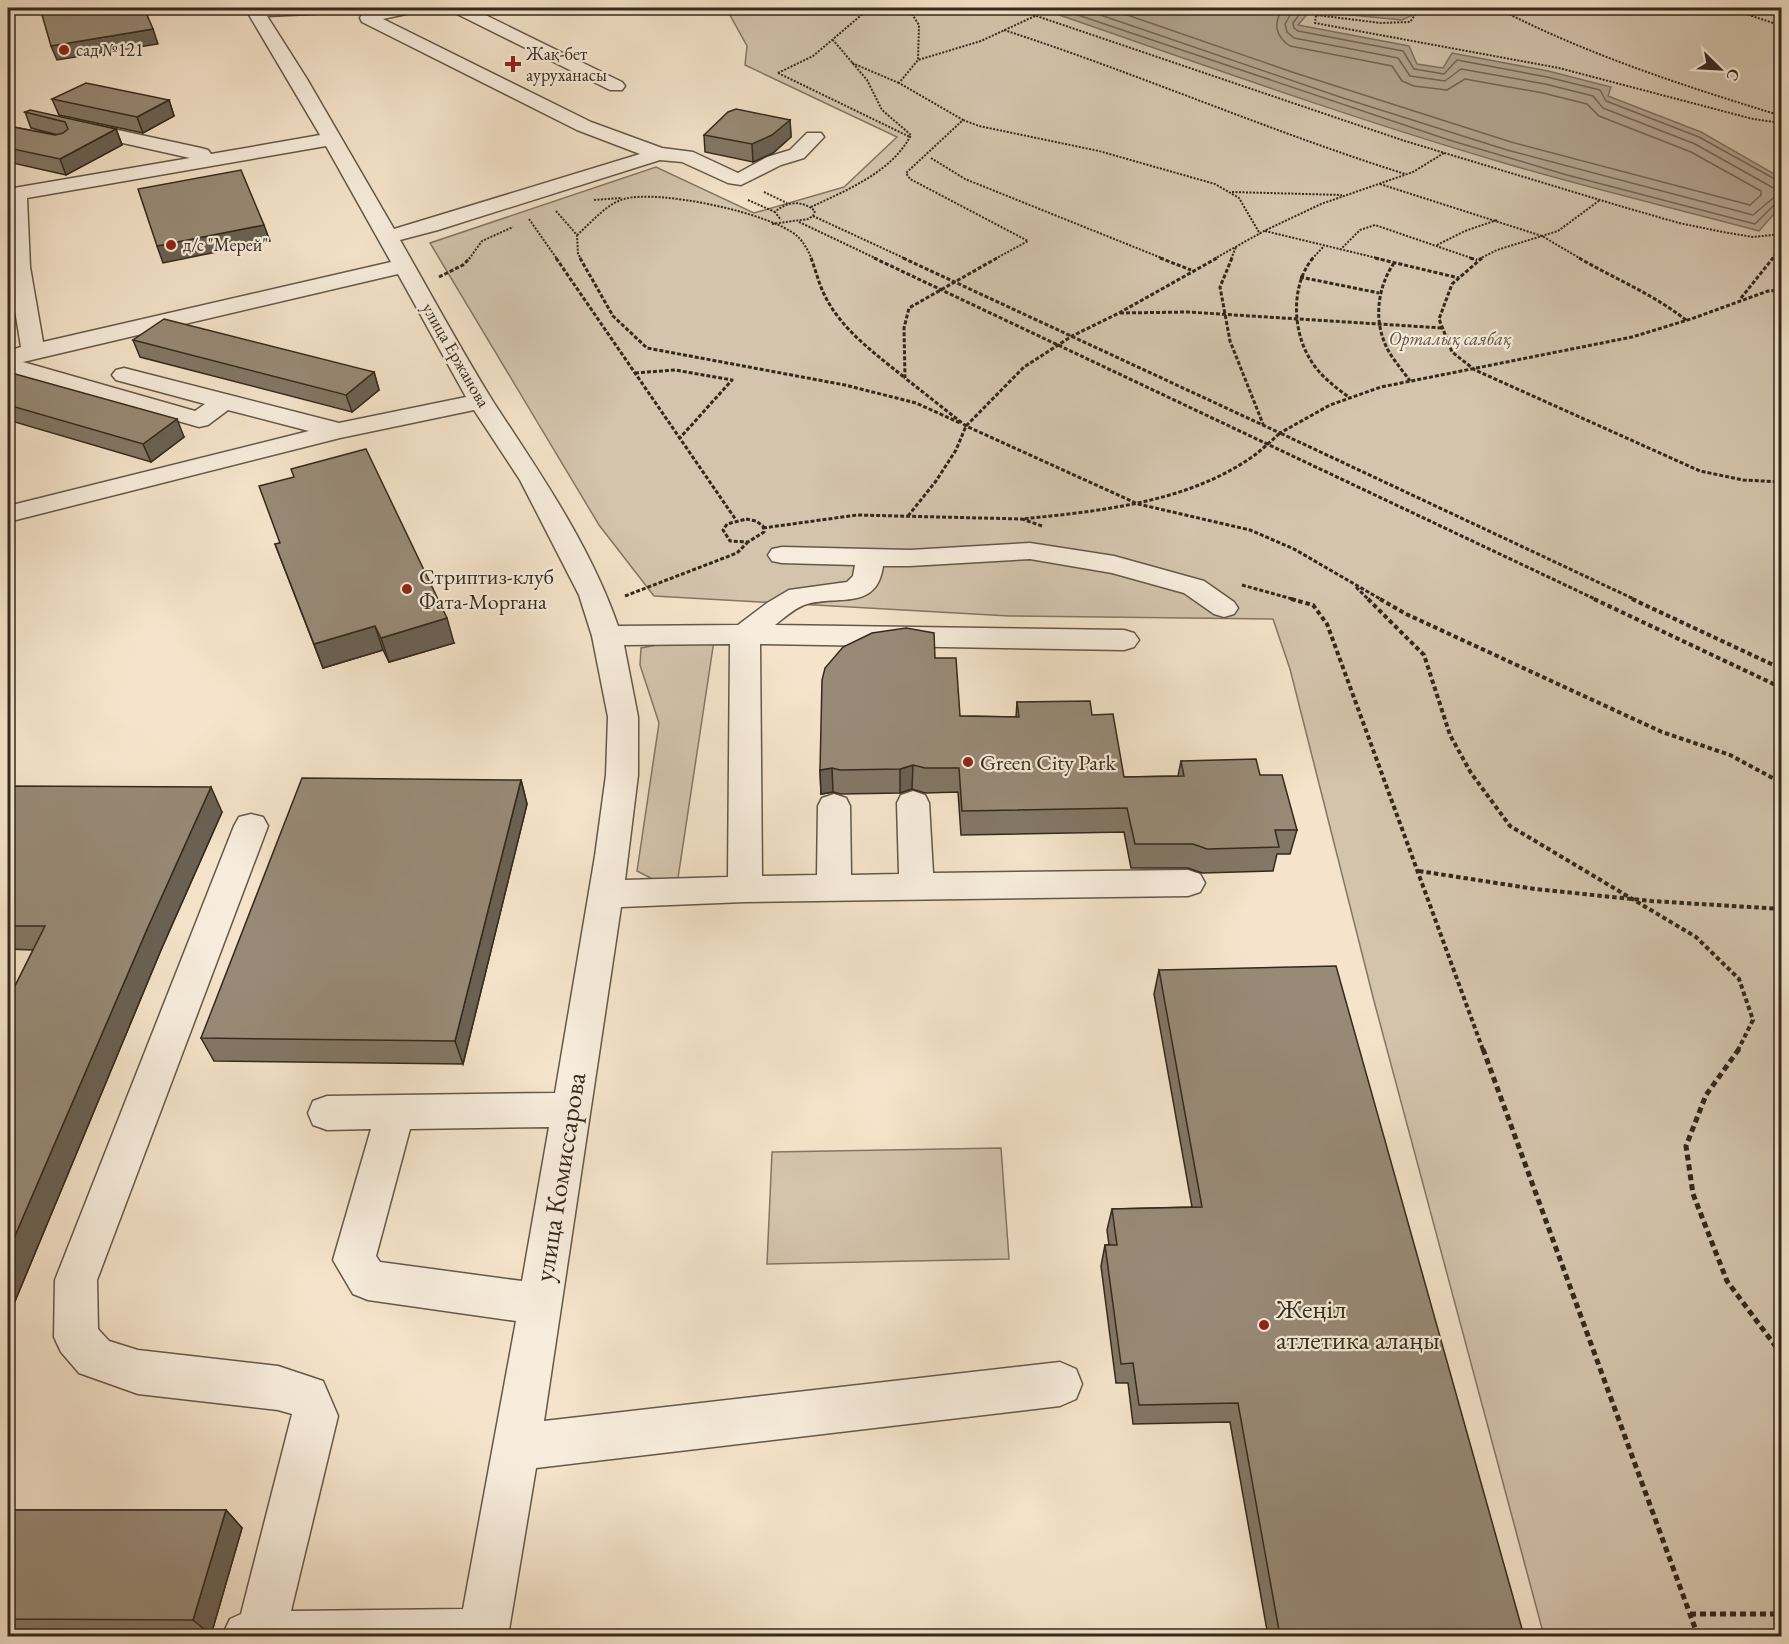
<svg xmlns="http://www.w3.org/2000/svg" width="1789" height="1644" font-family="'EB Garamond',serif">
  <rect width="100%" height="100%" fill="#f5e4cb"/>
  <filter id="stains"><feTurbulence type="fractalNoise" baseFrequency=".00333" numOctaves="4"/><feColorMatrix values="0 0 0 0 .2 0 0 0 0 .09 0 0 0 0 .02 0 0 0 .5 -.17"/></filter>
  <radialGradient id="worn" r=".72"><stop offset=".6" stop-color="#630" stop-opacity="0"/><stop offset="1" stop-color="#630" stop-opacity=".3"/></radialGradient>
  <!-- green -->
  <path fill="#d4c4ad" stroke="#847665" stroke-width="1.5" d="M 726,8 L 1781,8 L 1781,1636 L 1544,1636 L 1374,1001 L 1290,669 L 1273,619 L 1009,616 L 654,596 L 599,525 L 430,243 L 656,167 L 754,213 L 844,187 L 897,137 L 745,65 L 747,46 Z
    M 715,634 L 676,891 L 637,871 L 659,723 L 640,665 L 641,648 Z
    M 1001,1148 L 1009,1259 L 767,1264 L 772,1152 Z"/>
  <!-- water -->
  <path fill="#b3a490" stroke="#807362" stroke-width="1.5" d="M 1039,8 L 1413,8 L 1413,15 L 1402,20 L 1310,11 L 1298,25 L 1409,46 L 1417,64 L 1443,68 L 1452,53 L 1548,71 L 1611,87 L 1608,96 L 1701,132 L 1781,178 L 1781,206 L 1759,231 C 1674,208 1588,188 1504,163 C 1347,117 1193,61 1039,8 Z"/>
  <g fill="none" stroke-linecap="round" stroke-linejoin="round">
    <!-- shore -->
    <path stroke="#746656" stroke-width="1.5" d="M 1057,8 L 1449,140 L 1567,175 L 1755,224 L 1775,204 L 1782,203
      M 1080,8 L 1346,99 L 1507,150 L 1753,215 L 1778,194 L 1777,190 L 1695,144 L 1603,108 L 1593,96 L 1545,84 L 1461,69 L 1445,81 L 1410,76 L 1398,58 L 1294,38 L 1287,32 L 1285,24 L 1294,8
      M 1107,8 L 1292,72 L 1511,142 L 1750,205 L 1761,195 L 1761,191 L 1691,152 L 1599,116 L 1587,104 L 1543,93 L 1465,79 L 1447,90 L 1414,86 L 1402,81 L 1392,66 L 1290,46 C 1275,36 1273,23 1283,8
      M 1304,8 L 1293,23 L 1294,28 L 1298,31 L 1403,51 L 1414,69 L 1444,74 L 1457,60 L 1547,77 L 1600,90 L 1606,101 L 1699,137 L 1782,183
      M 1338,8 L 1401,14 L 1406,12 L 1407,8"/>
    <!-- minor casing -->
    <g stroke="#645848" stroke-width="3">
      <path id="minor" d="M 245,8 L 339,8 L 331,13 L 267,16 L 307,79 L 394,229 L 640,154 L 577,130 L 362,22 L 360,18 L 362,14 L 391,8 L 417,8 L 415,12 L 383,19 L 591,122 L 662,148 L 693,152 L 738,173 L 767,157 L 790,150 L 807,133 L 821,133 L 824,137 L 804,158 L 781,165 L 741,185 L 728,183 L 682,162 L 660,160 L 438,230 L 400,240 C 431,294 461,350 494,403 C 541,475 590,545 618,626 L 738,625 L 767,603 L 789,590 L 847,582 L 853,576 L 855,565 L 782,563 L 772,561 L 768,555 L 772,549 L 782,547 L 910,550 L 1030,543 L 1114,556 L 1204,581 L 1234,602 L 1238,608 L 1234,614 L 1224,617 L 1214,614 L 1184,593 L 1112,573 L 1030,559 L 910,566 L 883,566 C 877,611 838,595 807,604 C 796,607 784,618 775,625 L 1124,630 L 1134,633 L 1139,640 L 1134,647 L 1124,650 L 760,644 L 762,876 L 817,875 L 818,806 L 822,798 L 834,794 L 846,798 L 850,806 L 851,875 L 899,874 L 897,803 L 901,795 L 913,791 L 925,795 L 929,803 L 933,873 L 1188,870 L 1200,874 L 1205,883 L 1200,892 L 1188,896 L 745,902 L 621,907 L 544,1421 L 1060,1362 L 1076,1369 L 1082,1384 L 1076,1399 L 1060,1406 L 536,1468 L 508,1636 L 222,1636 L 230,1619 L 241,1614 L 292,1414 L 278,1410 L 138,1394 L 79,1373 L 61,1352 L 54,1337 L 55,1280 L 234,826 L 239,817 L 251,814 L 263,817 L 268,826 L 97,1280 L 98,1329 L 109,1341 L 138,1350 L 278,1366 L 323,1381 L 338,1416 L 291,1611 L 463,1609 L 516,1321 L 368,1300 L 353,1294 L 333,1260 L 371,1129 L 327,1130 L 313,1125 L 308,1113 L 313,1101 L 327,1096 L 555,1093 L 595,856 L 606,775 L 608,717 L 592,636 L 579,595 L 520,480 L 474,410 L 340,438 L 8,522 L 8,506 L 309,431 L 228,410 L 208,425 L 199,427 L 8,372 L 8,351 L 21,347 L 8,267 L 8,189 L 190,158 L 69,131 L 67,127 L 69,123 L 76,121 L 201,148 L 208,150 L 211,154 L 320,135 ZM 326,146 L 391,262 L 43,342 L 30,267 L 27,198 ZM 398,274 L 466,397 L 339,423 L 124,368 L 116,370 L 112,375 L 116,380 L 205,404 L 195,411 L 23,362 ZM 730,644 L 728,877 L 625,880 L 638,775 L 638,717 L 624,645 ZM 549,1127 L 522,1281 L 380,1262 L 376,1256 L 410,1129 Z
        M 451,8 L 471,8 L 622,82 L 625,86 L 622,90 L 610,90 L 453,12 Z"/>
    </g>
    <!-- path-far3 -->
    <path stroke="#34291d" stroke-width="2" stroke-dasharray="2 1.5" stroke-linecap="butt" d="M 843,8 L 879,13 L 906,8
      M 908,8 L 919,25 L 918,60
      M 1013,8 L 1405,141 L 1620,206 L 1679,223 L 1723,232 L 1753,237 L 1782,234
      M 1420,8 L 1410,22 L 1381,23 L 1316,15 L 1315,23 L 1559,68 L 1753,119 L 1782,123
      M 1497,8 C 1588,55 1684,86 1782,116
      M 1728,8 L 1782,26
      M 1004,30 C 1139,74 1269,131 1405,174
      M 852,63 L 899,83
      M 778,73 L 910,137
      M 778,73 L 813,56 L 865,12
      M 963,120 L 979,126 L 1099,151 L 1215,184 L 1239,198 L 1260,234
      M 931,158 L 965,179 L 1164,259
      M 1380,184 L 1542,236 L 1581,259
      M 764,192 L 787,203
      M 1232,192 L 1342,195
      M 594,200 L 622,198
      M 748,200 L 775,212
      M 811,207 C 847,190 892,172 911,135 L 882,110 L 867,80 L 833,40
      M 556,211 L 577,235 L 578,254 L 581,259
      M 813,216 L 906,259
      M 529,219 L 557,259
      M 799,222 L 877,259
      M 772,224 L 808,219 L 813,216 L 815,211 C 802,200 787,201 775,212 L 781,220
      M 1265,231 L 1381,259
      M 577,235 C 591,223 606,204 624,199 C 658,189 771,213 797,236 C 804,242 808,251 812,259
      M 1437,245 L 1465,231 L 1497,220
      M 1340,250 L 1360,230 L 1375,225 L 1474,259
      M 469,259 L 482,241 L 513,227
      M 995,259 L 1028,241 L 910,179 L 906,173 L 963,120 L 899,83 L 918,60 L 981,41 L 1035,16
      M 1214,259 L 1264,231 L 1321,204 L 1413,172 L 1444,153
      M 1231,259 L 1236,247
      M 1312,259 L 1324,246
      M 1479,259 L 1497,250 L 1558,231 L 1600,200
      M 1772,259 L 1782,244"/>
    <!-- path-far2 -->
    <path stroke="#34291d" stroke-width="3" stroke-dasharray="4 2" stroke-linecap="butt" d="M 556,258 L 736,520
      M 580,258 L 613,316 L 647,348 L 845,385 L 916,403 L 960,423
      M 811,258 C 816,271 819,285 826,298 C 843,331 877,355 905,378
      M 874,258 L 1597,600
      M 903,258 L 1280,433 L 1330,405 L 1381,387 L 1632,337 L 1691,319 L 1768,291 L 1782,290
      M 997,258 L 909,308 L 904,328 L 905,378 L 966,426 L 1138,504 L 1250,530 L 1294,549 L 1382,600
      M 1160,258 L 1191,270
      M 1232,258 L 1220,287 L 1230,341 L 1263,424
      M 1313,258 C 1291,284 1292,330 1310,359 C 1319,375 1335,387 1350,398
      M 1375,258 L 1459,278
      M 1470,258 L 1477,260
      M 1482,258 L 1452,284 L 1439,319 L 1452,352 L 1475,370 L 1700,471 L 1743,480 L 1782,482
      M 1579,258 C 1615,279 1653,294 1686,320
      M 1394,263 C 1377,288 1373,322 1388,350 C 1394,361 1403,371 1410,381
      M 439,277 L 463,265 L 470,258
      M 1300,277 L 1379,293
      M 1741,298 L 1773,258
      M 1120,313 L 1188,312 L 1443,328
      M 635,373 L 675,370 L 732,380 L 679,439
      M 908,516 L 936,481 L 956,450 L 966,426 L 1024,367 L 1072,336 L 1119,313 L 1217,258
      M 746,519 L 756,521 L 763,526 L 764,532 L 748,542 L 730,541 L 723,530 L 727,524 Z
      M 1042,526 L 1022,519 C 1099,511 1186,503 1252,457 C 1262,450 1271,441 1280,433 L 1636,600
      M 763,528 L 857,515 L 1022,519
      M 1242,585 L 1296,600
      M 1356,587 L 1369,600
      M 625,596 L 737,553 L 747,543"/>
    <!-- path-far1 -->
    <path stroke="#34291d" stroke-width="4" stroke-dasharray="4.5 3" stroke-linecap="butt" d="M 1291,599 L 1313,605 L 1327,624 L 1483,1050
      M 1368,599 L 1424,655 L 1450,735 L 1471,773 L 1510,826 L 1696,937 L 1739,979 L 1753,1020 L 1738,1050
      M 1380,599 L 1406,614 L 1662,732 L 1730,755 L 1782,783
      M 1594,599 L 1782,688
      M 1632,599 L 1782,669
      M 1419,871 L 1535,889 L 1651,901 L 1782,909"/>
    <!-- path -->
    <path stroke="#34291d" stroke-width="5" stroke-dasharray="6 4" stroke-linecap="butt" d="M 1483,1049 L 1698,1636
      M 1739,1049 L 1706,1095 L 1686,1146 L 1693,1194 L 1727,1281 L 1782,1355
      M 1690,1614 L 1782,1614"/>
    <!-- minor -->
    <use href="#minor" fill="#f8eddd" fill-rule="evenodd"/>
    <!-- rail casing -->
    <g stroke="#34291d" stroke-width="4">
      <path id="rail" d="M 1767,8 L 1782,11"/>
    </g>
    <!-- rail -->
    <use href="#rail" stroke="#f8eddd" stroke-width="2" stroke-dasharray="8" stroke-linecap="butt"/>
  </g>
  <!-- wall -->
  <path fill="#837766" stroke="#34291d" stroke-width="1.5" d="M 52,99 L 169,100 L 174,116 L 143,133 L 59,115 Z
    M 25,112 L 116,129 L 122,145 L 66,175 L 8,162 L 8,126 L 55,135 L 58,135 L 31,128 Z
    M 790,120 L 791,137 L 773,153 L 753,162 L 705,152 L 704,135 Z
    M 133,340 L 374,372 L 379,390 L 352,412 L 140,357 Z
    M 8,372 L 184,437 L 151,462 L 8,420 Z
    M 280,543 L 454,643 L 389,662 L 383,650 L 323,668 L 275,544 Z
    M 935,658 L 960,716 L 1016,717 L 1017,702 L 1092,715 L 1124,777 L 1178,776 L 1181,761 L 1260,775 L 1297,830 L 1290,854 L 1277,854 L 1273,871 L 1202,873 L 1188,868 L 1131,868 L 1124,832 L 961,835 L 958,792 L 925,793 L 912,789 L 900,793 L 841,794 L 833,792 L 821,794 L 820,770 Z
    M 521,780 L 527,804 L 463,1064 L 214,1061 L 201,1038 Z
    M 8,786 L 222,812 L 161,950 L 8,1318 L 8,1000 L 33,950 L 8,949 Z
    M 1159,970 L 1524,1636 L 1268,1636 L 1230,1422 L 1133,1424 L 1128,1383 L 1116,1383 L 1101,1266 L 1105,1245 L 1109,1245 L 1107,1230 L 1112,1209 L 1192,1207 L 1154,994 Z
    M 8,1510 L 226,1510 L 242,1528 L 211,1635 L 8,1635 Z"/>
  <!-- shaded-wall -->
  <path fill="#6a6153" stroke="#34291d" stroke-width="1.5" d="M 153,29 L 158,44 L 57,60 L 51,46 Z
    M 169,100 L 174,116 L 143,133 L 137,117 Z
    M 790,120 L 791,137 L 773,153 L 753,162 L 752,144 Z
    M 116,129 L 122,145 L 66,175 L 60,159 Z
    M 264,225 L 270,241 L 163,263 L 157,246 Z
    M 374,372 L 379,390 L 352,412 L 346,395 Z
    M 177,419 L 184,437 L 151,462 L 143,444 Z
    M 447,618 L 454,643 L 389,662 L 381,638 Z
    M 375,626 L 383,650 L 323,668 L 314,644 Z
    M 913,765 L 912,789 L 900,793 L 900,769 Z
    M 832,768 L 833,792 L 821,794 L 820,770 Z
    M 521,780 L 527,804 L 463,1064 L 455,1041 Z
    M 211,787 L 222,812 L 161,950 L 8,1318 L 8,1252 L 148,927 Z
    M 226,1510 L 242,1528 L 211,1635 L 193,1620 Z"/>
  <!-- building -->
  <path fill="#988a77" stroke="#34291d" stroke-width="1.5" d="M 40,8 L 144,8 L 153,29 L 51,46 Z
    M 86,83 L 169,100 L 137,117 L 52,99 Z
    M 736,109 L 790,120 L 772,135 L 752,144 L 704,135 L 728,112 Z
    M 30,110 L 116,129 L 60,159 L 8,148 L 8,126 L 55,135 L 63,133 L 68,129 L 65,122 L 25,112 Z
    M 241,170 L 264,225 L 157,246 L 138,189 Z
    M 164,319 L 374,372 L 346,395 L 133,340 Z
    M 8,372 L 177,419 L 143,444 L 8,405 Z
    M 366,449 L 447,618 L 381,638 L 375,626 L 314,644 L 275,544 L 280,543 L 259,486 L 294,477 L 291,469 Z
    M 906,628 L 934,633 L 935,658 L 956,658 L 960,716 L 1019,717 L 1017,702 L 1090,701 L 1092,715 L 1113,714 L 1124,777 L 1184,776 L 1181,761 L 1256,759 L 1260,775 L 1282,775 L 1297,830 L 1275,830 L 1279,847 L 1207,849 L 1193,844 L 1135,844 L 1127,808 L 962,811 L 959,768 L 925,768 L 913,765 L 900,769 L 840,770 L 832,768 L 820,770 L 822,680 L 825,668 L 843,647 L 872,633 Z
    M 302,778 L 521,780 L 455,1041 L 201,1038 Z
    M 8,786 L 211,787 L 148,927 L 8,1252 L 8,1000 L 45,926 L 8,926 Z
    M 1336,966 L 1524,1636 L 1280,1636 L 1238,1403 L 1139,1405 L 1133,1363 L 1121,1364 L 1105,1245 L 1117,1245 L 1112,1209 L 1202,1207 L 1159,970 Z
    M 8,1510 L 226,1510 L 193,1620 L 8,1619 Z"/>
  <!-- markers -->
  <g fill="#8f2418" stroke="#f8eddd" stroke-width="2">
    <circle cx="64" cy="50" r="6"/>
    <path d="M510 55h6v6h6v6h-6v6h-6v-6h-6v-6h6z"/>
    <circle cx="171" cy="245" r="6"/>
    <circle cx="407" cy="589" r="6"/>
    <circle cx="968" cy="762" r="6"/>
    <circle cx="1264" cy="1325" r="6"/>
  </g>
  <g text-anchor="middle" stroke-width="4.5" stroke-linejoin="round" paint-order="stroke">
    <!-- far-poi labels -->
    <g font-size="18" fill="#34291d" stroke="#f8eddd" text-anchor="start">
      <text x="76" y="56">сад №121</text>
      <text x="526" y="60">Жақ-бет<tspan x="526" dy="21">ауруханасы</tspan></text>
      <text x="183" y="251">д/с "Мерей"</text>
    </g>
    <!-- far-park labels -->
    <g font-size="18" font-style="italic" fill="#5c5041" stroke="#f8eddd">
      <text x="1450" y="345">Орталық саябақ</text>
    </g>
    <!-- far-street labels -->
    <g font-size="18" fill="#34291d" stroke="#f8eddd">
      <text transform="translate(456 355) rotate(60)" y="6">улица Ержанова</text>
    </g>
    <!-- poi labels -->
    <g font-size="22" fill="#34291d" stroke="#f8eddd" text-anchor="start">
      <text x="419" y="584">Стриптиз-клуб<tspan x="419" dy="25">Фата-Моргана</tspan></text>
      <text x="980" y="770">Green City Park</text>
    </g>
    <!-- near-street labels -->
    <g font-size="27" fill="#34291d" stroke="#f8eddd">
      <text transform="translate(560 1177) rotate(-81)" y="9">улица Комиссарова</text>
    </g>
    <!-- near-poi labels -->
    <g font-size="27" fill="#34291d" stroke="#f8eddd" text-anchor="start">
      <text x="1276" y="1318">Жеңіл<tspan x="1276" dy="31">атлетика алаңы</tspan></text>
    </g>
  </g>
  <!-- margin -->
  <rect width="1789" height="1644" fill="none" stroke="#f5e4cb" stroke-width="30"/>
  <rect x="9" y="9" width="1771" height="1626" fill="none" stroke="#34291d" stroke-width="3"/>
  <rect x="15" y="15" width="1759" height="1614" fill="none" stroke="#34291d" stroke-width="1.5"/>
  <!-- north arrow -->
  <g transform="translate(1720 69) rotate(114)" stroke="#f8eddd" stroke-width="4.5" paint-order="stroke">
  <path d="M0-4.5L10 22L0 15L-10 22Z" fill="#34291d"/>
  <text y="-9" font-size="16" font-weight="bold" text-anchor="middle" fill="#34291d">С</text>
  </g>
  <rect width="100%" height="100%" filter="url(#stains)"/>
  <rect width="100%" height="100%" fill="url(#worn)"/>
</svg>
